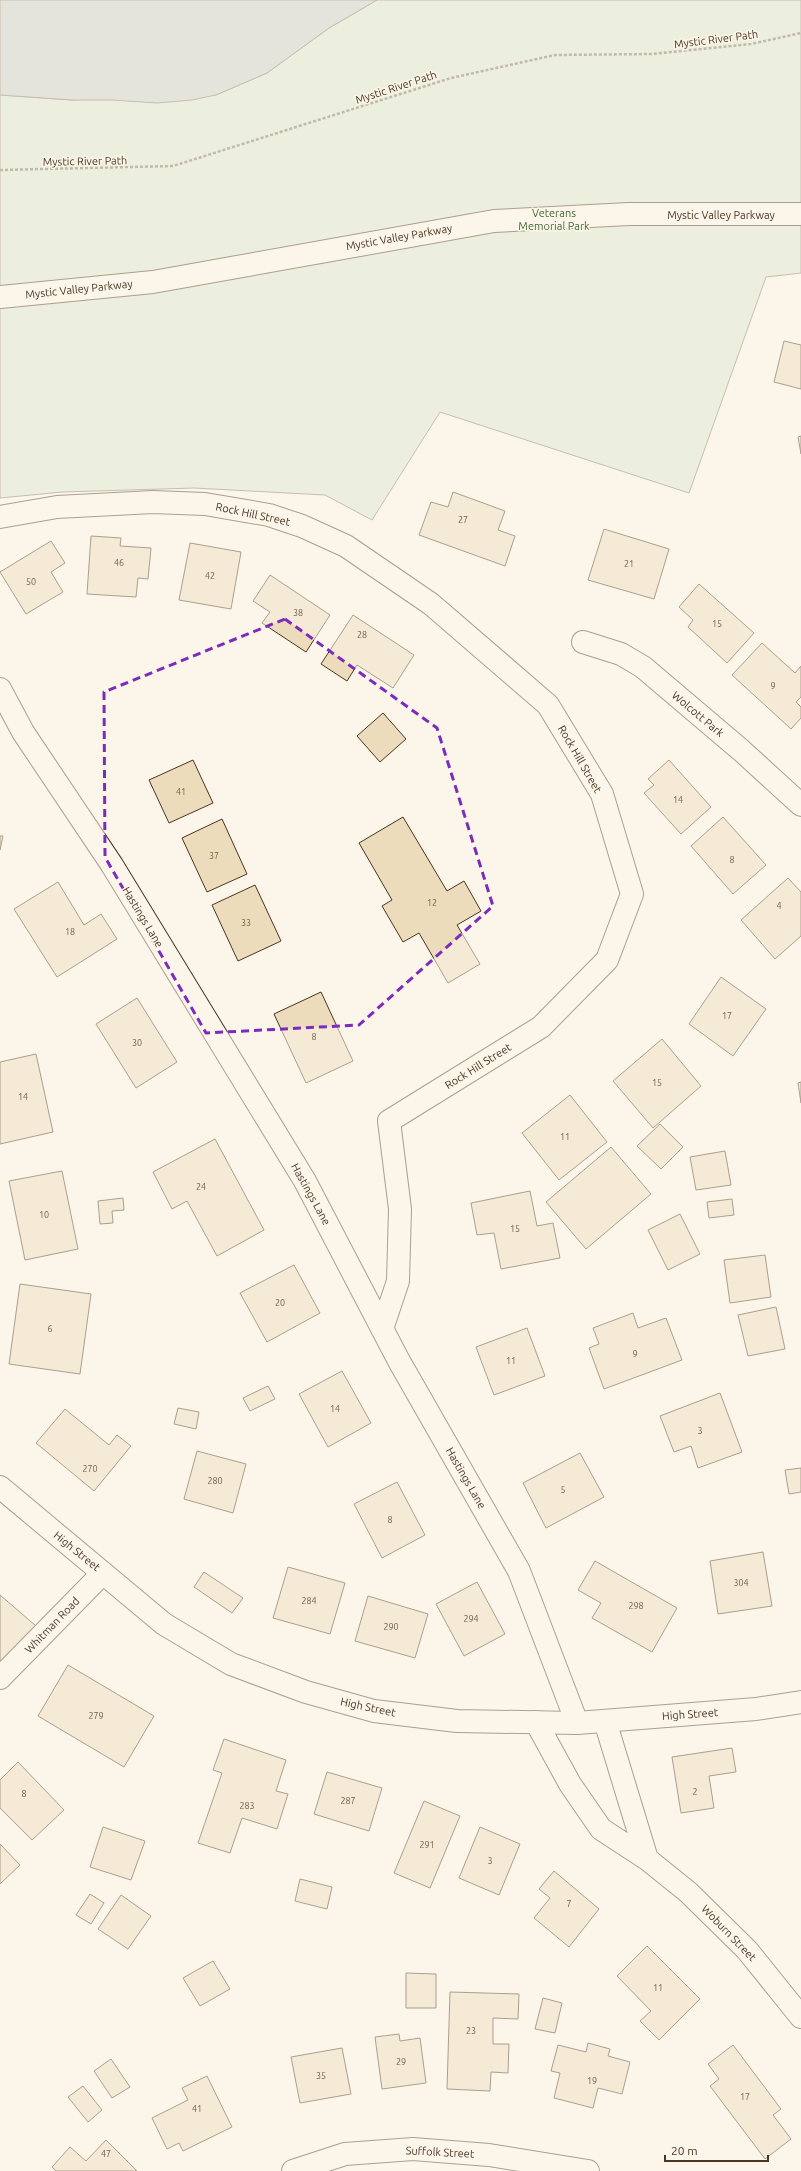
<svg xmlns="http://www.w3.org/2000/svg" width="801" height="2171" font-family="Ubuntu,sans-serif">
  <rect width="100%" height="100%" fill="#fbf6e9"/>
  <!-- green -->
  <path fill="#dce7d0" stroke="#887966" d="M 377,0 L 801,0 L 801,273 L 766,277 L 689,493 L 440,412 L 372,520 L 325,495 L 194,488 L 62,492 L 0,498 L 0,95 L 72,100 L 216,95 L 267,73 L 329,28 Z"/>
  <!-- water -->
  <path fill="#c9cecd" stroke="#887966" d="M 0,0 L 377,0 L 329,28 L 267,73 L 216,95 L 192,100 L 157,103 L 111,100 L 72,100 L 0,95 Z"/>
  <!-- building -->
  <path fill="#ecdcbc" stroke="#4a3520" d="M 784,341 L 801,345 L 801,389 L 774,382 Z
    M 801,436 L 801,454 L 798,437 Z
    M 453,492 L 505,511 L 498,530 L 515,536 L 505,566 L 419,535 L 431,502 L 448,507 Z
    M 604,529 L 669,549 L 654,599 L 588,580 Z
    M 91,536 L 121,538 L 120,546 L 151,548 L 148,579 L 138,578 L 136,597 L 87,594 Z
    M 51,541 L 65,563 L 51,572 L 63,592 L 26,614 L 0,572 Z
    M 190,543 L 241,552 L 231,609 L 179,600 Z
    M 270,575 L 330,615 L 306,652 L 262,623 L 270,612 L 253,601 Z
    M 699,584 L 754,633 L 727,663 L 688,627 L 693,620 L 679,607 Z
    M 353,615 L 414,655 L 393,688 L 357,665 L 347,681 L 321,664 Z
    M 762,643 L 795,673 L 801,666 L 801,697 L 796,702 L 801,707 L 801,718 L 791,729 L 732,675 Z
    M 383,713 L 406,739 L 380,762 L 357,736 Z
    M 193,760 L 213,803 L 169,823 L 149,780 Z
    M 669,760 L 711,807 L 681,834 L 644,793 L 654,785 L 648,779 Z
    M 403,817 L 447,891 L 464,881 L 481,911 L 457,925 L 480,964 L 448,983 L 419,933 L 403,942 L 382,906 L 392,900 L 359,843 Z
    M 723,817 L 766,865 L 733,894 L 691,846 Z
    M 222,819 L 247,874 L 207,892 L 182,838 Z
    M 0,836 L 3,836 L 0,850 Z
    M 788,878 L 801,892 L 801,936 L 775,959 L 741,920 Z
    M 58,882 L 84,925 L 101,914 L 117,939 L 57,977 L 14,909 Z
    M 255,885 L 281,941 L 238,961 L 212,905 Z
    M 721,977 L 766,1009 L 733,1056 L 689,1024 Z
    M 321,992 L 353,1061 L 306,1083 L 274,1014 Z
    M 137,998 L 177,1062 L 136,1088 L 96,1024 Z
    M 662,1039 L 701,1086 L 653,1128 L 613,1081 Z
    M 36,1054 L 53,1132 L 0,1144 L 0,1062 Z
    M 801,1082 L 801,1103 L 798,1083 Z
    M 570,1095 L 607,1142 L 559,1180 L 522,1133 Z
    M 660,1124 L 683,1147 L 661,1169 L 637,1146 Z
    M 215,1139 L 264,1230 L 217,1256 L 187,1201 L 172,1209 L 153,1172 Z
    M 611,1147 L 651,1194 L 586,1249 L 546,1202 Z
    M 725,1151 L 731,1185 L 696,1190 L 690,1157 Z
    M 62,1171 L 78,1249 L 25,1260 L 9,1181 Z
    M 530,1191 L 537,1226 L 553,1223 L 560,1258 L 501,1269 L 494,1233 L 477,1235 L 471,1203 Z
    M 123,1198 L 124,1210 L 112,1211 L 113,1223 L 100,1224 L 98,1201 Z
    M 732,1199 L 734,1215 L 709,1218 L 707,1202 Z
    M 680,1214 L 700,1254 L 668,1270 L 648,1230 Z
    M 765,1255 L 771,1297 L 730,1303 L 724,1260 Z
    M 294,1265 L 320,1313 L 267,1342 L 240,1293 Z
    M 20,1284 L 91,1294 L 80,1374 L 9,1364 Z
    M 776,1307 L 785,1349 L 748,1356 L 738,1315 Z
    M 633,1313 L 638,1328 L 666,1318 L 682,1360 L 604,1389 L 589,1348 L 599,1344 L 593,1328 Z
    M 527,1328 L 545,1376 L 494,1395 L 476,1347 Z
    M 342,1371 L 371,1423 L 328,1447 L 299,1394 Z
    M 268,1386 L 275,1399 L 250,1411 L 243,1398 Z
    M 720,1393 L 742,1452 L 698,1468 L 691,1446 L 674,1452 L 660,1416 Z
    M 178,1408 L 199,1412 L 196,1429 L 174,1424 Z
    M 65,1409 L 109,1445 L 117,1435 L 131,1446 L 94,1491 L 36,1443 Z
    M 197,1451 L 246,1464 L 233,1513 L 184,1499 Z
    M 580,1453 L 604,1497 L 546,1528 L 523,1483 Z
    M 801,1468 L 801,1492 L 789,1494 L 785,1470 Z
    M 397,1482 L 425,1535 L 382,1558 L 354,1504 Z
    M 763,1552 L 772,1606 L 718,1614 L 710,1561 Z
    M 595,1561 L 677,1608 L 652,1652 L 592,1618 L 601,1603 L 578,1590 Z
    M 288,1567 L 345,1583 L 330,1634 L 273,1618 Z
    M 204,1572 L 243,1598 L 232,1613 L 194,1587 Z
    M 477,1582 L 505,1634 L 464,1656 L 436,1604 Z
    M 0,1595 L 36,1626 L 0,1667 Z
    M 368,1596 L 428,1614 L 415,1658 L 355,1641 Z
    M 68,1665 L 154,1716 L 124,1767 L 38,1716 Z
    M 224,1739 L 286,1760 L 276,1791 L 288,1794 L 277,1829 L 242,1818 L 230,1853 L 198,1843 L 222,1773 L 213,1770 Z
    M 732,1748 L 736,1772 L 709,1776 L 714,1808 L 681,1813 L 672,1757 Z
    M 18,1762 L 64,1810 L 32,1840 L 0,1808 L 0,1780 Z
    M 327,1772 L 382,1788 L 369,1831 L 314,1814 Z
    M 424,1801 L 460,1816 L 430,1888 L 394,1873 Z
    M 103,1827 L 145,1841 L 131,1880 L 90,1867 Z
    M 480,1827 L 520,1844 L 499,1895 L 459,1878 Z
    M 0,1844 L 20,1865 L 0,1884 Z
    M 554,1871 L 599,1909 L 569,1947 L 534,1918 L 550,1898 L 539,1889 Z
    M 300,1879 L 332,1887 L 327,1909 L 295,1901 Z
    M 90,1894 L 104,1903 L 91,1924 L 76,1915 Z
    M 121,1895 L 151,1916 L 128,1949 L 98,1929 Z
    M 647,1946 L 700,1999 L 659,2040 L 640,2021 L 651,2011 L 617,1976 Z
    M 213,1961 L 230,1989 L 200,2006 L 183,1978 Z
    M 406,1973 L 436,1974 L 436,2008 L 406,2008 Z
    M 450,1992 L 519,1994 L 518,2019 L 493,2018 L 493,2044 L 509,2044 L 508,2073 L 491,2072 L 490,2091 L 447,2089 Z
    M 543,1998 L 562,2003 L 555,2033 L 535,2029 Z
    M 399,2034 L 400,2041 L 420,2038 L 426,2083 L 382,2089 L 375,2037 Z
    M 588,2043 L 610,2049 L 608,2056 L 630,2062 L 622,2094 L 598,2088 L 593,2108 L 554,2098 L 560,2073 L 551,2071 L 558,2045 L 586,2052 Z
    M 733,2045 L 781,2109 L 773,2115 L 791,2139 L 765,2159 L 710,2086 L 719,2079 L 708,2064 Z
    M 342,2048 L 351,2094 L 300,2103 L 291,2057 Z
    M 111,2059 L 130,2087 L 112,2098 L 94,2071 Z
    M 207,2076 L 232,2127 L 183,2151 L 179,2143 L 167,2149 L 152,2118 L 188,2100 L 182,2088 Z
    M 83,2086 L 102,2110 L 88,2122 L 68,2097 Z
    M 106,2140 L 137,2171 L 56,2171 L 52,2167 L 70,2147 L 86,2161 Z"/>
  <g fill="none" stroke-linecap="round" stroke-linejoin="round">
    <!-- street casing -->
    <g stroke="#4a3520" stroke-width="24">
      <path id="street" d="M 0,517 L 57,507 L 153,502 L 205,504 L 269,515 L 302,526 L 346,546 L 431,604 L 548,705 L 602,794 L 632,894 L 607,960 L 541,1027 L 389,1121 L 400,1209 L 398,1281 L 382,1329
        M 583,642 L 621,654 L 643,667 L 742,751 L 801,805
        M 0,689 L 23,732 L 112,865 L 305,1181 L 399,1361 L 519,1571 L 577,1723
        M 0,1678 L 103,1573
        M 293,2171 L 345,2154 L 413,2149 L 489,2155 L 588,2171"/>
    </g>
    <!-- secondary casing -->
    <g stroke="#4a3520" stroke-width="24">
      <path id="secondary" d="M 605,1721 L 647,1859
        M 536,1722 L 570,1784 L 601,1829 L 647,1859 L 688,1892 L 747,1950 L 801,2017"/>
    </g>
    <!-- primary casing -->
    <g stroke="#4a3520" stroke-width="24">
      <path id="primary" d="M 0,297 L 153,282 L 494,221 L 629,214 L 801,214
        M 0,1487 L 164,1624 L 231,1664 L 306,1692 L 374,1711 L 457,1721 L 577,1723 L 756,1709 L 801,1702"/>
    </g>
    <!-- path -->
    <path stroke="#7f6f5c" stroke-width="2.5" stroke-dasharray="3 2" stroke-linecap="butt" d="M 0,170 L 173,166 L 451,78 L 555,55 L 651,54 L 751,44 L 801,33"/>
    <!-- street -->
    <use href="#street" stroke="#fbf6e9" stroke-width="22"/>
    <!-- secondary -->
    <use href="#secondary" stroke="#fbf6e9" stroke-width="22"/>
    <!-- primary -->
    <use href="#primary" stroke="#fbf6e9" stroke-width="22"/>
  </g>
  <!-- marked area -->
  <path d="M0 0H801V2171H0ZM 285,619 L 437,728 L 493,906 L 359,1025 L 206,1033 L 105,857 L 104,692 Z" fill="#fbf6e9" fill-opacity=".55" fill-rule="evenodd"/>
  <path fill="none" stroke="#7b2cbf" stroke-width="3" stroke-dasharray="8 5" stroke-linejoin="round" d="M 285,619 L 437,728 L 493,906 L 359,1025 L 206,1033 L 105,857 L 104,692 Z"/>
  <g text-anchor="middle" stroke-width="3" stroke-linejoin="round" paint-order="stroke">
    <!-- number labels -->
    <g font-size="9" fill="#725f47">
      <text x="463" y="523">27</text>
      <text x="119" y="566">46</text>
      <text x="629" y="567">21</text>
      <text x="210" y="579">42</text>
      <text x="31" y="585">50</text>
      <text x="298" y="616">38</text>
      <text x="717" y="627">15</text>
      <text x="362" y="638">28</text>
      <text x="773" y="689">9</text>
      <text x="181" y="795">41</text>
      <text x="678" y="803">14</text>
      <text x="214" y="859">37</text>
      <text x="732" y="863">8</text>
      <text x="432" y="906">12</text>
      <text x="779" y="909">4</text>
      <text x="246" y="926">33</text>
      <text x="70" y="935">18</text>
      <text x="727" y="1019">17</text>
      <text x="314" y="1040">8</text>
      <text x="137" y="1046">30</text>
      <text x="657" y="1086">15</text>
      <text x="23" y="1100">14</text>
      <text x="565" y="1140">11</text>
      <text x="201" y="1190">24</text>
      <text x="44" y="1218">10</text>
      <text x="515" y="1232">15</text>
      <text x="280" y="1306">20</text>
      <text x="50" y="1332">6</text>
      <text x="635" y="1357">9</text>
      <text x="511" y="1364">11</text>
      <text x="335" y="1412">14</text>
      <text x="700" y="1434">3</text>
      <text x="90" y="1472">270</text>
      <text x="215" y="1484">280</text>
      <text x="563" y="1493">5</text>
      <text x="390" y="1523">8</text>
      <text x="741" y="1586">304</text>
      <text x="309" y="1604">284</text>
      <text x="636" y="1609">298</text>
      <text x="471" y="1622">294</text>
      <text x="391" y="1630">290</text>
      <text x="96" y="1719">279</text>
      <text x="695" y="1795">2</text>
      <text x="24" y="1797">8</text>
      <text x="348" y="1804">287</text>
      <text x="247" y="1809">283</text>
      <text x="427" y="1848">291</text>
      <text x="490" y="1864">3</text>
      <text x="569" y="1907">7</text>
      <text x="658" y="1991">11</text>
      <text x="471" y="2034">23</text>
      <text x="401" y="2065">29</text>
      <text x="321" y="2079">35</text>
      <text x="592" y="2084">19</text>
      <text x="745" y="2100">17</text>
      <text x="197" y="2112">41</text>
      <text x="106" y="2157">47</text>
    </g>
    <!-- street labels -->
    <g font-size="11" fill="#4a3520" stroke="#fbf6e9">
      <text transform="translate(716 39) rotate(-7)" y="4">Mystic River Path</text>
      <text transform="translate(396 87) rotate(-18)" y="4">Mystic River Path</text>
      <text transform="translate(85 161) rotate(-1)" y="4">Mystic River Path</text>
      <text x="721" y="219">Mystic Valley Parkway</text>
      <text transform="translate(399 237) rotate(-10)" y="4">Mystic Valley Parkway</text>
      <text transform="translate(79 289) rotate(-6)" y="4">Mystic Valley Parkway</text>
      <text transform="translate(253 514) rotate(12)" y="4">Rock Hill Street</text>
      <text transform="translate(698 714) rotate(40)" y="4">Wolcott Park</text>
      <text transform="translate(580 759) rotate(60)" y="4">Rock Hill Street</text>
      <text transform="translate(143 917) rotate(59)" y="4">Hastings Lane</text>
      <text transform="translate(478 1066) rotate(-32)" y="4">Rock Hill Street</text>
      <text transform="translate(311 1194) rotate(61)" y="4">Hastings Lane</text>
      <text transform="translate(466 1478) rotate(60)" y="4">Hastings Lane</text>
      <text transform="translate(77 1551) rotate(39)" y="4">High Street</text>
      <text transform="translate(52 1625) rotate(-46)" y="4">Whitman Road</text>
      <text transform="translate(368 1707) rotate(12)" y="4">High Street</text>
      <text transform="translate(690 1714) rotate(-4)" y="4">High Street</text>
      <text transform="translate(729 1933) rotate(46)" y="4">Woburn Street</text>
      <text transform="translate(440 2152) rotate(3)" y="4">Suffolk Street</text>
    </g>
    <!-- park labels -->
    <g font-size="11" fill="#436837" stroke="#fbf6e9">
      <text x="554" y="217">Veterans<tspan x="554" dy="13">Memorial Park</tspan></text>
    </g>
  </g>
  <!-- scale -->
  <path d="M665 2155v6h103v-6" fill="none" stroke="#4a3520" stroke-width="2"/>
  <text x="671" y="2155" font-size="12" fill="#4a3520" stroke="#fbf6e9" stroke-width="3" paint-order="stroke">20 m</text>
</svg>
